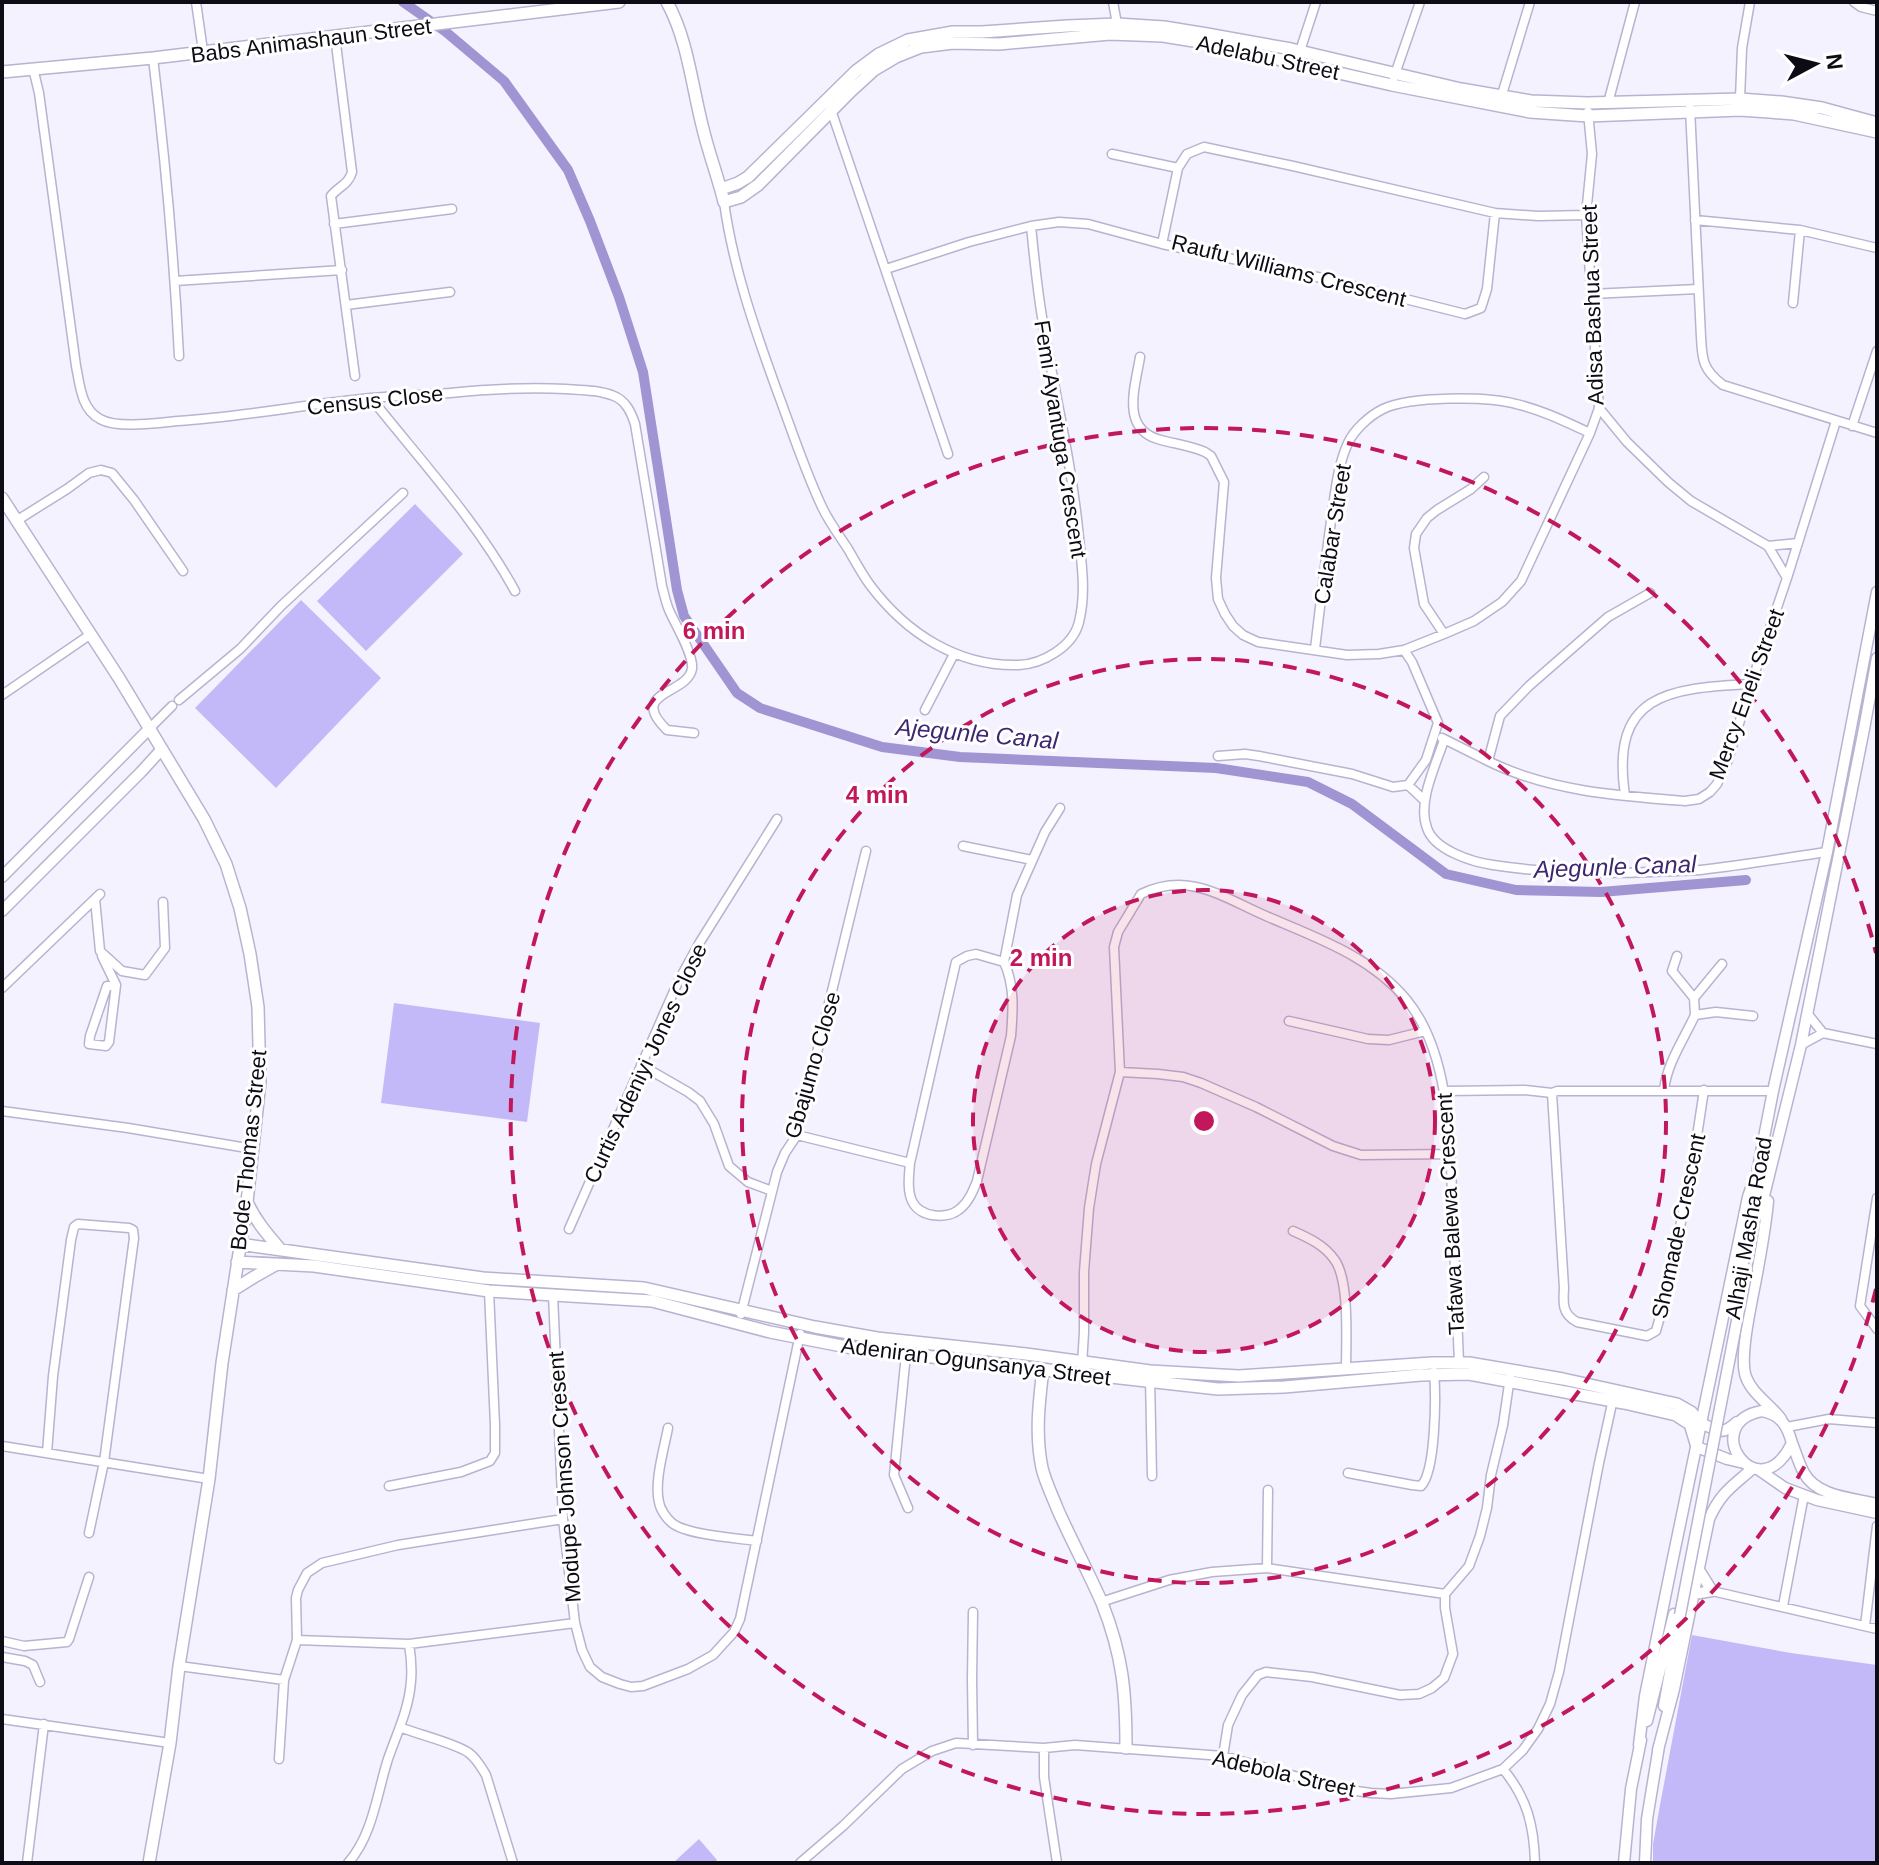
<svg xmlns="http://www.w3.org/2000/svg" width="1879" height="1865" font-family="Helvetica,sans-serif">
  <rect width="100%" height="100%" fill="#f4f2ff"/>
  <!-- green -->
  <path fill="#c4b9f8" d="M 415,504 L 463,554 L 366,651 L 317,601 Z
    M 301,600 L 381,678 L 276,788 L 195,708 Z
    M 394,1003 L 540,1023 L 527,1122 L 381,1103 Z
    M 1692,1635 L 1791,1653 L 1877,1665 L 1877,1863 L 1653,1863 L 1653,1844 L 1660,1805 Z
    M 699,1839 L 717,1860 L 714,1863 L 673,1863 Z"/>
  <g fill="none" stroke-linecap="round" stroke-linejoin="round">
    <!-- canal -->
    <path stroke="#a094d3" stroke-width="10" d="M 403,2 L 446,32 L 504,81 L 568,170 L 590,221 L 619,297 L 643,372 L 677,590 L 684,616 L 737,693 L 760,708 L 882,747 L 960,757 L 1216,768 L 1308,782 L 1352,804 L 1446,874 L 1516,890 L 1601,892 L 1746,880"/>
    <!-- minor casing -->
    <g stroke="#b8b3d0" stroke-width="11">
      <path id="minor" d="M 196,2 L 203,51
        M 1113,2 L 1117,24 L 1114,28
        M 1854,2 L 1861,7 L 1877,11
        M 335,36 L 352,172 C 349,184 338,187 331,196 L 355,376
        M 1299,54 L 1316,2
        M 153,58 C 165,157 174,256 179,356
        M 33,68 L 39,93 L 76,366 C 80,385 81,409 100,419 C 117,429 158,423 178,421 C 243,417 307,404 371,398 C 398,396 424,395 450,393 C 489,389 527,387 566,389 C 582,390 599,390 614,396 C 626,401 631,412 635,424 L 662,586 C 664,594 666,603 669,610 C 675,624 694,655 692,669 C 687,695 627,691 667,730 L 694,733
        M 1394,77 L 1420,2
        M 1740,99 L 1742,48 L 1750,2
        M 1500,101 L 1530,2
        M 1608,103 L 1635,2
        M 830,107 L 948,454
        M 1690,108 L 1701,337 C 1702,360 1703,370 1723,385 L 1877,433
        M 1112,154 L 1178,168
        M 724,202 C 733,267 754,327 776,388 C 791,428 804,469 822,507 C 829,522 839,535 848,549 C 855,561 862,574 870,585 C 906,633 958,667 1019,665 C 1042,664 1073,647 1079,622 C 1086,594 1082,566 1079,538 C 1072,463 1054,391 1042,317 C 1037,287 1034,256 1031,226
        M 1495,213 L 1487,289 L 1481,308 L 1465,314 L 1322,278 L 1162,244 L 1178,168 L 1187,154 L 1204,147 L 1293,166 L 1495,213 L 1538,216 L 1586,215
        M 1695,220 L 1800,230 L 1877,248
        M 334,224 L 452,209
        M 886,269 L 969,242 L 1031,226 L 1059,222 L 1088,224 L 1162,244
        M 175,281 L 342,270
        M 1591,294 L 1698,289
        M 1793,303 L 1800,230
        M 346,305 L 450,292
        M 1140,357 C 1135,388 1120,430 1161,440 C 1176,444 1191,446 1205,452 L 1211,456 L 1224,482 L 1216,578 L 1218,599 L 1225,614 L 1233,626 L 1243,635 L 1258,642 L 1347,655 L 1379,654 L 1404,650 L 1444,634 L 1474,621 L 1502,602 L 1521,581 L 1590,433 L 1599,408 L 1586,215 L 1592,154 L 1588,112
        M 371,398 C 421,461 476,520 515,591
        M 1599,408 L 1627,442 L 1668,482 L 1691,501 L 1768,546 L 1787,578
        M 1852,426 L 1877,351
        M 16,521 L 67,489 L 89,473 L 101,470 L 112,473 L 134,500 L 183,571
        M 1768,546 L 1798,543
        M 1650,593 L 1608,617 L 1529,686 L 1500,716 L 1488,761 C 1548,791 1618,796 1685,801 L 1699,799 L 1710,792 L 1717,784 L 1728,760 L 1751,684 L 1787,578 L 1836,421
        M 1444,634 L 1424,604 L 1414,548 L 1416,534 L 1427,518 L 1437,510 L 1471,489 L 1484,477
        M 1315,649 C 1320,607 1325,564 1331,521 C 1335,495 1337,467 1348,443 C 1354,430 1369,416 1383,409 C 1410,396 1487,396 1516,404 C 1542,410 1566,422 1590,433
        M 2,695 L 91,634
        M 179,700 L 240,649 L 281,606 L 403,493
        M 925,710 L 954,654
        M 149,729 L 172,706
        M 1442,738 L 1488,761
        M 1444,740 C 1436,765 1417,802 1427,828 C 1434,850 1472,862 1493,865 C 1545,873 1599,874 1651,872 C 1668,871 1684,871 1700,870 C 1743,865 1785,858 1827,852
        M 1218,756 L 1245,754 L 1259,756 L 1352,774 L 1393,787 L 1408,785 L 1426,760 L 1438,723 L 1412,662 L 1404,650
        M 1408,785 L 1424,800
        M 1625,795 C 1610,694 1668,688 1751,684
        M 963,846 L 1032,860
        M 95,899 L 100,951 L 122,971 L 145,975 L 165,948 L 163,902
        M 976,954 L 1004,962 C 1015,986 1013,1011 1011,1036 L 977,1181 C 973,1191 969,1201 961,1208 C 948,1220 920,1218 912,1201 C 907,1190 909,1175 910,1163 L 956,962 L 967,956 Z
        M 102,956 L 116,985
        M 1677,956 L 1672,971 L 1694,998 L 1695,1015
        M 1004,962 L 1017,895 L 1045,832 L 1060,808
        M 116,985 L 109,1042 L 106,1046 L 89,1044 L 90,1036 L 107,986 Z
        M 2,988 L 100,894
        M 1694,998 L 1722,964
        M 1807,1013 L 1823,1033
        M 1289,1021 L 1368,1039 L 1389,1040 L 1425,1031
        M 1801,1045 L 1823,1033 L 1877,1044
        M 641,1065 L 688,1092 L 700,1101 L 714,1124 L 729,1166 L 748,1182 L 772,1191
        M 1120,1072 L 1158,1074 L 1183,1077 L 1201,1083 L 1256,1107 L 1333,1146 L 1361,1155 L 1450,1154
        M 1664,1090 C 1667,1063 1684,1039 1695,1015 L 1716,1012 L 1753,1016
        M 1445,1091 L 1525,1090 L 1552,1093 L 1557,1091 L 1773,1091
        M 1552,1093 L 1564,1288 C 1563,1303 1562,1314 1577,1322 L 1647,1336 L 1656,1331 L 1670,1281 L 1697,1136 L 1704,1090
        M 2,1111 L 128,1128 L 253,1149
        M 797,1135 L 910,1163
        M 1877,1198 L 1860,1306 L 1877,1329
        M 569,1229 L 678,982 L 700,942 L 777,819
        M 1293,1231 C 1309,1238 1324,1245 1334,1259 C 1350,1279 1346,1343 1346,1370
        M 553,1295 L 563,1519 L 575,1623 L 582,1650 L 590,1667 L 602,1677 L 620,1684 L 631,1687 L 643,1686 L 688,1669 L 713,1655 L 734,1632 L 740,1619 L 800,1334
        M 741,1314 L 777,1172 L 785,1153 L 797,1135 L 866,851
        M 906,1354 L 894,1475 L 908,1508
        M 1082,1365 L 1084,1332 L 1084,1272 L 1089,1208 L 1096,1164 L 1120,1072 L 1114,947 L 1118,932 L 1141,894 C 1189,871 1222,897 1266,916 C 1317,938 1370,956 1406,999 C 1453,1055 1450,1153 1453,1222 C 1455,1269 1457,1315 1459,1362
        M 1150,1377 L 1152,1476
        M 1787,1427 L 1829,1419 L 1877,1423
        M 668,1428 C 664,1449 654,1482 659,1502 C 660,1509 666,1518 672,1523 C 687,1535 736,1538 757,1541
        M 2,1446 L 209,1479
        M 47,1453 L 53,1376 L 71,1240 L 74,1227 L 78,1224 L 129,1228 L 133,1230 L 134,1238 L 104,1462 L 89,1533
        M 1348,1473 L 1412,1485 L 1421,1486 C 1436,1471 1436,1395 1434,1372
        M 389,1486 L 461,1472 L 490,1461 L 495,1453 L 495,1425 L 489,1291
        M 1267,1568 L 1268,1490
        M 1712,1591 L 1877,1629
        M 1445,1594 L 1469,1566 L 1480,1536 L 1487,1508 L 1491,1475 L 1503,1425 L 1510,1377
        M 1101,1602 L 1169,1580 L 1212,1572 L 1267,1568 L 1445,1594
        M 1783,1606 L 1804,1495
        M 973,1612 L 972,1679 L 973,1745
        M 1865,1626 L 1877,1526
        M 297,1640 L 296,1598 L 298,1590 L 307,1573 L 322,1563 L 398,1545 L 563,1519
        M 2,1641 L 24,1646 L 67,1642 L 69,1639 L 89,1577
        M 2,1657 L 25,1661 L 33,1665 L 40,1682
        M 179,1666 L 284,1680 L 297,1640 L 409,1644 L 575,1623
        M 2,1719 L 170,1743
        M 400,1727 C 419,1735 455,1743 469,1753 C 477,1759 481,1767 486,1775 L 513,1863
        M 1044,1748 L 1044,1777 L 1057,1863
        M 1223,1756 L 1228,1725 L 1242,1695 L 1258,1675 L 1266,1672 L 1312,1677 L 1400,1695 L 1419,1694 L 1432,1688 L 1444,1678 L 1453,1654 L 1445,1608 L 1445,1594
        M 279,1759 L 284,1680
        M 1503,1769 C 1527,1798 1534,1825 1535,1863
        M 27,1863 L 44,1724
        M 348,1863 C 373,1835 377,1793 388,1759 C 397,1733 409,1709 411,1681 C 412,1669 411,1656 409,1644
        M 800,1863 L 843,1826 L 902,1769 L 932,1751 L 956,1743 L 1044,1748 L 1075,1745 L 1223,1756 L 1320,1783 L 1349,1790 L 1371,1793 L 1391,1794 L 1451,1788 L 1503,1769 L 1523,1750 L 1538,1729 L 1550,1704 L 1559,1672 L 1599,1463 L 1613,1399"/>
    </g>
    <!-- tertiary casing -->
    <g stroke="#b8b3d0" stroke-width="13">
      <path id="tertiary" d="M 2,877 L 149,729
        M 2,911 L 141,772 L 162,749
        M 1768,1201 C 1766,1224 1762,1246 1758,1268 C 1754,1293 1738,1356 1746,1377 C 1752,1394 1771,1405 1781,1419
        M 1760,1212 L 1801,1045 L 1864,729 L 1877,658
        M 1742,1268 L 1755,1203 L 1758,1168 L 1773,1091 L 1827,852 L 1877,592
        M 1762,1411 C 1781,1415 1787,1425 1792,1443 C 1758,1513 1697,1423 1762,1411 Z
        M 1701,1423 C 1718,1431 1722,1436 1737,1422
        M 1792,1443 C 1796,1453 1799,1464 1804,1473 C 1817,1497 1853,1498 1877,1504
        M 1697,1447 L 1727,1459 L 1744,1463
        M 1759,1470 L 1785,1488 L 1817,1500 L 1877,1513
        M 1694,1594 L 1712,1591 L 1699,1570
        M 1664,1706 L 1680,1616
        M 1647,1721 L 1674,1614
        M 1639,1745 L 1645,1696 L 1673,1558 L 1748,1197 L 1752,1185
        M 1658,1750 L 1674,1689 L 1709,1519 C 1721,1492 1732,1487 1753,1468
        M 1624,1863 L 1631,1789 L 1641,1740
        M 1645,1863 L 1647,1819 L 1659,1746"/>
    </g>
    <!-- secondary casing -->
    <g stroke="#b8b3d0" stroke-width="14">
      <path id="secondary" d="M 667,2 C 688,40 692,87 703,129 C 709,154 718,177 724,202 L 741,197 L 758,185 L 851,91 L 874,70 L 896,57 L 921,47 L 953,43 L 999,44 L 1110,34 L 1163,36 L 1206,43 L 1392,85 L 1530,112 L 1588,116 L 1740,110 L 1769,112 L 1794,114 L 1877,132
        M 2,72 L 153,58 L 619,2
        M 721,189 L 738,183 L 748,177 L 856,71 L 879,54 L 908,40 L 953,32 L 982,32 L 1067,26 L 1117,24 L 1164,27 L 1207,34 L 1291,49 L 1461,89 L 1531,101 L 1588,103 L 1740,99 L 1781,102 L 1822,108 L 1877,123
        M 2,498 L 119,678 L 204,819 L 226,864 L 240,908 L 250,954 L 258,1007 L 260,1082 L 247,1202 L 222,1363 L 209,1479 L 179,1666 L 170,1743 L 149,1863
        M 247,1202 C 255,1220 267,1234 280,1249
        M 239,1244 L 483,1278 L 644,1288 L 815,1327 L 877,1338 L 1026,1354 L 1150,1371 L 1239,1376 L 1432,1363 L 1469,1363 L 1563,1379 L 1677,1404 L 1691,1412 L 1701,1423
        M 237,1262 L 314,1266 L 489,1291 L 652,1301 L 770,1332 L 852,1348 L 1218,1389 L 1284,1387 L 1421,1375 L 1469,1374 L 1624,1403 L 1676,1415 L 1690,1424 L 1697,1447
        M 233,1290 L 254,1277 L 277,1264
        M 1043,1369 C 1039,1402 1035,1435 1042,1468 C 1045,1481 1052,1495 1057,1508 C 1071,1540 1088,1571 1102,1603 C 1123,1656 1126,1693 1126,1748"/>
    </g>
    <!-- minor -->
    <use href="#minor" stroke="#fff" stroke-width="8"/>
    <!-- tertiary -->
    <use href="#tertiary" stroke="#fff" stroke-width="10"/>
    <!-- secondary -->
    <use href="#secondary" stroke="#fff" stroke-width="11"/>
    <!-- tertiary-bridge casing -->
    <g stroke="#b8b3d0" stroke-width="13" stroke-linecap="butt">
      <path id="tertiary-bridge" d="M 1680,1615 L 1747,1269"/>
    </g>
    <!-- tertiary-bridge -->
    <use href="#tertiary-bridge" stroke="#fff" stroke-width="10"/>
  </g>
  <!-- distance rings -->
  <circle cx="1204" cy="1121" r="231" fill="#c2185b" fill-opacity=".12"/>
  <g fill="none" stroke="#c2185b" stroke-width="4" stroke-dasharray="14 10">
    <circle cx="1204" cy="1121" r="231"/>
    <circle cx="1204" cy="1121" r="462"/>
    <path d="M1876 1289A693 693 0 1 1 1876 953"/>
  </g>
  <g text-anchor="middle" stroke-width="6" stroke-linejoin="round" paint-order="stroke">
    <!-- street labels -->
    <g font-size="22" fill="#0d0c15" stroke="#fff">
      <text transform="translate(311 40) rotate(-7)" y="8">Babs Animashaun Street</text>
      <text transform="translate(1268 57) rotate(12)" y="8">Adelabu Street</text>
      <text transform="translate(1289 270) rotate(14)" y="8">Raufu Williams Crescent</text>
      <text transform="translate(1592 305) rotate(-92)" y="8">Adisa Bashua Street</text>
      <text transform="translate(375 400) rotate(-6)" y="8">Census Close</text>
      <text transform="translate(1061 439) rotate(81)" y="8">Femi Ayantuga Crescent</text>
      <text transform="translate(1332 534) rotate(-81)" y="8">Calabar Street</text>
      <text transform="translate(1746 694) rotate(-70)" y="8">Mercy Eneli Street</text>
      <text transform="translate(645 1063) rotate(-65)" y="8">Curtis Adeniyi Jones Close</text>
      <text transform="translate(812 1065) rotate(-74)" y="8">Gbajumo Close</text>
      <text transform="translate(248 1150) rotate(-84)" y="8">Bode Thomas Street</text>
      <text transform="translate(1450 1214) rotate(-93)" y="8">Tafawa Balewa Crescent</text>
      <text transform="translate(1678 1226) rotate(-78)" y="8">Shomade Crescent</text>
      <text transform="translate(1748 1228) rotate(-80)" y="8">Alhaji Masha Road</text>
      <text transform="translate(976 1361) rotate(7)" y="8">Adeniran Ogunsanya Street</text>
      <text transform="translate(564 1477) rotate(-94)" y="8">Modupe Johnson Cresent</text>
      <text transform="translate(1284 1773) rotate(13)" y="8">Adebola Street</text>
    </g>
    <!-- water labels -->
    <g font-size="24" font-style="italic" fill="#3d2771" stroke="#fff">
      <text transform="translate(977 734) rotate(5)" y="8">Ajegunle Canal</text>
      <text transform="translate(1615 867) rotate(-2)" y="8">Ajegunle Canal</text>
    </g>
  </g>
  <circle cx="1204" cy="1121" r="12" fill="#c2185b" stroke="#fff" stroke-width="4"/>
  <g font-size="24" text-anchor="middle" font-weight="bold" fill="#c2185b" stroke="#fff" stroke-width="6" stroke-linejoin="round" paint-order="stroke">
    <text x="714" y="639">6 min</text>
    <text x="877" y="803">4 min</text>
    <text x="1041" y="966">2 min</text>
  </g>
  <!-- border -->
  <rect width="1879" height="1865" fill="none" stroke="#0d0c15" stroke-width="8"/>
  <!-- north arrow -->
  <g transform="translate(1815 64) rotate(83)" stroke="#ffffff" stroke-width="6" paint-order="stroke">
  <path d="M0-6L14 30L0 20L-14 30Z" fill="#0d0c15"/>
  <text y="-12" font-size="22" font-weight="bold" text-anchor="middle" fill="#0d0c15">N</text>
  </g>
</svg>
